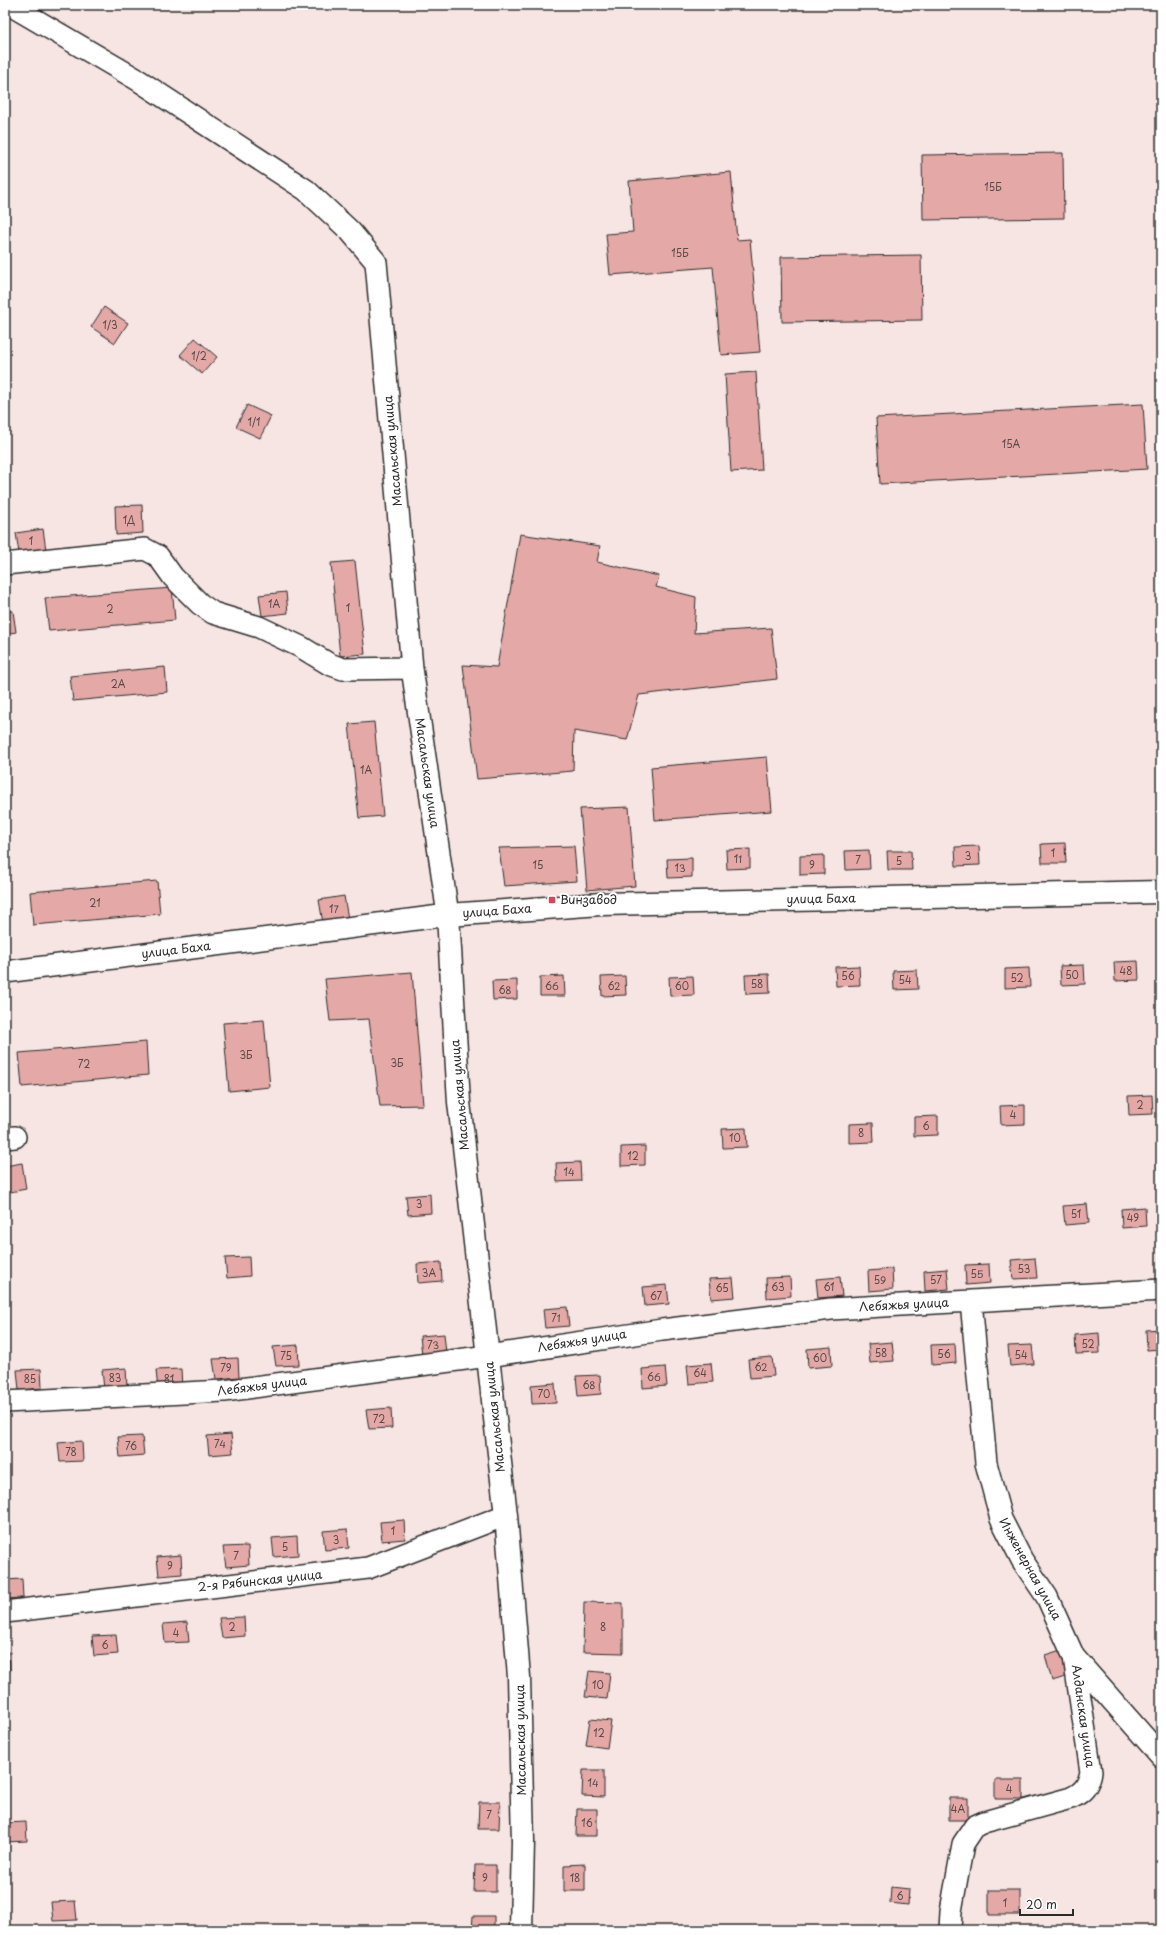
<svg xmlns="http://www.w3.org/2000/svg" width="1166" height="1935" font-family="'Playpen Sans',sans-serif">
  <rect width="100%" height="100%" fill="#f7e5e4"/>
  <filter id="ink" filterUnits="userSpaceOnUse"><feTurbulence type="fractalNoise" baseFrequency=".025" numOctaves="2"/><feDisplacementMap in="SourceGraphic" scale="8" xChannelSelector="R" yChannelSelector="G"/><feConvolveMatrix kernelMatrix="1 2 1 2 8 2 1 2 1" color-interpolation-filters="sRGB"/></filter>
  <g filter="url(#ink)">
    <!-- building -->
    <path fill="#e4a9a6" stroke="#2b2b2b" d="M 1063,153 L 1064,218 L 923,220 L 922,155 Z
      M 731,172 L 737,240 L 750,239 L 760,352 L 721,355 L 713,267 L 610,275 L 606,234 L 633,232 L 629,181 Z
      M 921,255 L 922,320 L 782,322 L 781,257 Z
      M 104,307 L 128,323 L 115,343 L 91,327 Z
      M 195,338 L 217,357 L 202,374 L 180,355 Z
      M 756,372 L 762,470 L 731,472 L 725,374 Z
      M 1143,404 L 1147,469 L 880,484 L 876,418 Z
      M 247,405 L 271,416 L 260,438 L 236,427 Z
      M 142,505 L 143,533 L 116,535 L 115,506 Z
      M 43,529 L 46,550 L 19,553 L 16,533 Z
      M 520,534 L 600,546 L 597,562 L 659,576 L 656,587 L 696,597 L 694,633 L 771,628 L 777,679 L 639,695 L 627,740 L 574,731 L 573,771 L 477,779 L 463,665 L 497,667 Z
      M 355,561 L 365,654 L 340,656 L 331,563 Z
      M 172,588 L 175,620 L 49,631 L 45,598 Z
      M 286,592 L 288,613 L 262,616 L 259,595 Z
      M 13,611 L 16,632 L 5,634 L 5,612 Z
      M 165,667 L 167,692 L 73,701 L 70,676 Z
      M 374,722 L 383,816 L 359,818 L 349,724 Z
      M 767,757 L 772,811 L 655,820 L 651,767 Z
      M 629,807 L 635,886 L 587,890 L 580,809 Z
      M 1065,843 L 1066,863 L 1042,863 L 1041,844 Z
      M 574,846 L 577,881 L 504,886 L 499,848 Z
      M 979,846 L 980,865 L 956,866 L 955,847 Z
      M 750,849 L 750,868 L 727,869 L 726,850 Z
      M 869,850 L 870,869 L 846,870 L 845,851 Z
      M 887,851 L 911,851 L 912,870 L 888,870 Z
      M 824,855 L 824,874 L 800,875 L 800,856 Z
      M 692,858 L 692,877 L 668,878 L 667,859 Z
      M 157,881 L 160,914 L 33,925 L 30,892 Z
      M 344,896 L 348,919 L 323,923 L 319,900 Z
      M 1138,961 L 1139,980 L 1115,981 L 1114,962 Z
      M 1084,965 L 1085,984 L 1061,985 L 1060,966 Z
      M 859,966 L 860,985 L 836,986 L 835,967 Z
      M 1029,968 L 1030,987 L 1005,988 L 1005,969 Z
      M 917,970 L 918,989 L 894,990 L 893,971 Z
      M 412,972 L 423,1105 L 380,1106 L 369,1019 L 330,1021 L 325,979 Z
      M 769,974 L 770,993 L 746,994 L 745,975 Z
      M 564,976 L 565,996 L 540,996 L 540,977 Z
      M 625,976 L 626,995 L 602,996 L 601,977 Z
      M 693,976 L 694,995 L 670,996 L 669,977 Z
      M 517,980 L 517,999 L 493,1000 L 492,981 Z
      M 264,1020 L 270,1087 L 229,1091 L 223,1023 Z
      M 146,1042 L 148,1075 L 22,1087 L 19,1053 Z
      M 1152,1095 L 1153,1114 L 1129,1115 L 1128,1096 Z
      M 1025,1105 L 1025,1124 L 1001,1125 L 1000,1106 Z
      M 938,1116 L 938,1135 L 914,1136 L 914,1117 Z
      M 873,1123 L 874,1142 L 849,1143 L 849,1124 Z
      M 746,1128 L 747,1147 L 723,1148 L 722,1129 Z
      M 645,1146 L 645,1165 L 621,1166 L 621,1147 Z
      M 580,1162 L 581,1181 L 557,1182 L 556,1163 Z
      M 22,1163 L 26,1189 L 5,1193 L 5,1166 Z
      M 430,1194 L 431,1213 L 408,1215 L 406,1196 Z
      M 1087,1204 L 1089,1223 L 1065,1225 L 1063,1206 Z
      M 1145,1207 L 1146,1226 L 1122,1228 L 1121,1209 Z
      M 249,1257 L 250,1276 L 227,1278 L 225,1258 Z
      M 1035,1258 L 1037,1278 L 1013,1279 L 1011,1260 Z
      M 441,1262 L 442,1281 L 418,1283 L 417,1264 Z
      M 989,1264 L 990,1283 L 966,1285 L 965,1265 Z
      M 892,1269 L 893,1289 L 869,1291 L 868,1271 Z
      M 947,1269 L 949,1289 L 925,1291 L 924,1271 Z
      M 790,1277 L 791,1296 L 767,1298 L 766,1278 Z
      M 840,1277 L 842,1296 L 818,1298 L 816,1279 Z
      M 733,1278 L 735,1297 L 711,1299 L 709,1279 Z
      M 667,1285 L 669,1304 L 645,1306 L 643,1287 Z
      M 567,1307 L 569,1326 L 545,1328 L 543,1309 Z
      M 1161,1329 L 1161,1349 L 1147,1350 L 1146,1330 Z
      M 1099,1333 L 1100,1353 L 1076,1354 L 1075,1335 Z
      M 444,1334 L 446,1353 L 422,1355 L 420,1336 Z
      M 892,1342 L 894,1361 L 870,1363 L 868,1344 Z
      M 955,1344 L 956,1363 L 932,1365 L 931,1345 Z
      M 298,1345 L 299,1365 L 276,1366 L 273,1347 Z
      M 1032,1345 L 1034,1364 L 1010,1366 L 1008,1346 Z
      M 831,1347 L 832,1366 L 808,1368 L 807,1349 Z
      M 772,1357 L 774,1376 L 750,1378 L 748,1359 Z
      M 238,1358 L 239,1377 L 216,1379 L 213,1359 Z
      M 711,1363 L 713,1382 L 689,1384 L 687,1365 Z
      M 665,1367 L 667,1386 L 643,1388 L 642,1369 Z
      M 126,1368 L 127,1387 L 104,1389 L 102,1370 Z
      M 41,1369 L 42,1388 L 19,1390 L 17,1370 Z
      M 181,1369 L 182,1388 L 158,1390 L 156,1370 Z
      M 600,1375 L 601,1394 L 578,1396 L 576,1376 Z
      M 555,1383 L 556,1403 L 532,1404 L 531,1385 Z
      M 391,1408 L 392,1428 L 369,1429 L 366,1410 Z
      M 231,1434 L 233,1453 L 209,1455 L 207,1436 Z
      M 142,1436 L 144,1455 L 120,1457 L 118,1437 Z
      M 82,1441 L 83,1461 L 60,1462 L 58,1443 Z
      M 404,1520 L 405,1539 L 382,1541 L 380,1522 Z
      M 347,1529 L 349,1548 L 325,1550 L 323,1531 Z
      M 297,1536 L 298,1555 L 274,1557 L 272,1538 Z
      M 248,1546 L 249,1565 L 226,1567 L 223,1547 Z
      M 181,1555 L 182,1574 L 159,1576 L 157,1557 Z
      M 22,1579 L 23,1598 L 5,1599 L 5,1580 Z
      M 584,1602 L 623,1603 L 623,1653 L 583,1652 Z
      M 244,1617 L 245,1636 L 222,1638 L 219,1618 Z
      M 187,1622 L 189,1642 L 165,1643 L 163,1624 Z
      M 116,1635 L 118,1654 L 94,1656 L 92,1636 Z
      M 1061,1650 L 1069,1676 L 1052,1681 L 1045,1655 Z
      M 5,1652 L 9,1652 L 10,1671 L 5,1671 Z
      M 589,1671 L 610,1673 L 607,1699 L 585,1697 Z
      M 590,1719 L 611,1721 L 607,1748 L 586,1745 Z
      M 583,1770 L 604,1770 L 604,1797 L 582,1796 Z
      M 995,1780 L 1023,1780 L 1023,1799 L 995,1799 Z
      M 949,1798 L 968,1798 L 968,1820 L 949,1820 Z
      M 479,1802 L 500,1802 L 499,1829 L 478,1829 Z
      M 577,1809 L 597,1809 L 597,1836 L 576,1836 Z
      M 26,1822 L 27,1841 L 5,1842 L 5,1823 Z
      M 585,1864 L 585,1891 L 564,1891 L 564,1865 Z
      M 475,1865 L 496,1865 L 496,1892 L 474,1892 Z
      M 891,1887 L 909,1889 L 908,1905 L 890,1903 Z
      M 989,1890 L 1020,1890 L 1020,1915 L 989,1915 Z
      M 75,1901 L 77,1920 L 53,1921 L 51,1902 Z
      M 473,1916 L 494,1916 L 494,1930 L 472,1930 Z"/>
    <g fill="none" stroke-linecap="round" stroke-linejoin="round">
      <!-- street casing -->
      <g stroke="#2b2b2b" stroke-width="24">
        <path id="street" d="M 5,564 L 145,549 L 158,556 L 173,577 L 200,604 L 213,613 L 259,627 L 301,647 L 329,664 L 343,669 L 412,668
          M 5,972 L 448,915 L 412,668 L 376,262 L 350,231 L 306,190 L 138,80 L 10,5
          M 5,1138 L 15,1137
          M 971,1301 L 986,1463 L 1001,1519 L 1022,1560 L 1047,1597 L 1074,1657 L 1161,1756
          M 5,1402 L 224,1391 L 488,1356 L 662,1330 L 831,1309 L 1161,1290
          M 5,1612 L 368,1568 L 506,1515
          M 950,1930 L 951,1911 L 963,1844 L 975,1826 L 984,1822 L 1071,1798 C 1084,1792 1088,1786 1091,1772 L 1074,1657"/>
      </g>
      <!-- secondary casing -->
      <g stroke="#2b2b2b" stroke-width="25">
        <path id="secondary" d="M 521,1930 L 523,1841 L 519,1677 L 506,1515 L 459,1102 L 448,915 L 601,904 L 1161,892"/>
      </g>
      <!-- street -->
      <use href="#street" stroke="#fff" stroke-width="21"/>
      <!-- secondary -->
      <use href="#secondary" stroke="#fff" stroke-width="22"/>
    </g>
  </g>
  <!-- markers -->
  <rect fill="#d1495b" stroke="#fff" stroke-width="1.5" x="548" y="896" width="8" height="8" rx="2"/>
  <g text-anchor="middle" stroke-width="4" stroke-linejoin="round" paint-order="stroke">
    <!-- number labels -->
    <g font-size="10" fill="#594a4a">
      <text x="993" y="191">15Б</text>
      <text x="680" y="257">15Б</text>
      <text x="110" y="329">1/3</text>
      <text x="199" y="360">1/2</text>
      <text x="254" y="426">1/1</text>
      <text x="1011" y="448">15А</text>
      <text x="129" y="524">1Д</text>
      <text x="31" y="545">1</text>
      <text x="274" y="608">1А</text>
      <text x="348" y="612">1</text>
      <text x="110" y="613">2</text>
      <text x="118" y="688">2А</text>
      <text x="366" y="774">1А</text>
      <text x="1053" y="857">1</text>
      <text x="968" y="860">3</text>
      <text x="738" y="863">11</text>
      <text x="858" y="864">7</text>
      <text x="899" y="865">5</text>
      <text x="538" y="869">15</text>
      <text x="812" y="869">9</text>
      <text x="680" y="872">13</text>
      <text x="95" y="907">21</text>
      <text x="334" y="913">17</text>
      <text x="1126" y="975">48</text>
      <text x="1072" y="979">50</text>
      <text x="848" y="980">56</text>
      <text x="1017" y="982">52</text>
      <text x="905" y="984">54</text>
      <text x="757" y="988">58</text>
      <text x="552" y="990">66</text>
      <text x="614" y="990">62</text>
      <text x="682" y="990">60</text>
      <text x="505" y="994">68</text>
      <text x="246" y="1059">3Б</text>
      <text x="397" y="1067">3Б</text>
      <text x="84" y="1068">72</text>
      <text x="1140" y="1109">2</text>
      <text x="1013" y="1119">4</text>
      <text x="926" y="1130">6</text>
      <text x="861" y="1137">8</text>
      <text x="735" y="1142">10</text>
      <text x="633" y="1160">12</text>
      <text x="569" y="1176">14</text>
      <text x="419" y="1208">3</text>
      <text x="1076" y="1218">51</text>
      <text x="1133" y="1222">49</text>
      <text x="1024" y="1273">53</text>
      <text x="429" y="1277">3А</text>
      <text x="977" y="1278">55</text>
      <text x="880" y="1284">59</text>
      <text x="936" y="1284">57</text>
      <text x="778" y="1291">63</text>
      <text x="829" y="1291">61</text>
      <text x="722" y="1292">65</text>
      <text x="656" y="1300">67</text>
      <text x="556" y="1322">71</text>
      <text x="1088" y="1348">52</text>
      <text x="433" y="1349">73</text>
      <text x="881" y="1357">58</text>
      <text x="944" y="1358">56</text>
      <text x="1021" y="1359">54</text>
      <text x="286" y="1360">75</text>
      <text x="820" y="1362">60</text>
      <text x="761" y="1371">62</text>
      <text x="226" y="1372">79</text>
      <text x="700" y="1377">64</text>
      <text x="654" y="1381">66</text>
      <text x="115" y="1382">83</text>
      <text x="30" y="1383">85</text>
      <text x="169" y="1383">81</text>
      <text x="589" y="1389">68</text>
      <text x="544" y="1398">70</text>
      <text x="379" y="1423">72</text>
      <text x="220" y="1448">74</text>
      <text x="131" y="1450">76</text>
      <text x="71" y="1456">78</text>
      <text x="393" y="1535">1</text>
      <text x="336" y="1544">3</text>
      <text x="285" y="1551">5</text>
      <text x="236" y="1560">7</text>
      <text x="170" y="1570">9</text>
      <text x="232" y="1631">2</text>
      <text x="603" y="1631">8</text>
      <text x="176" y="1637">4</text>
      <text x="105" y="1649">6</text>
      <text x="598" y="1689">10</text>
      <text x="599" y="1737">12</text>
      <text x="593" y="1787">14</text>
      <text x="1009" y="1793">4</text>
      <text x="958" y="1813">4А</text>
      <text x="489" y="1819">7</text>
      <text x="587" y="1827">16</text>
      <text x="485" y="1882">9</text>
      <text x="575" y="1882">18</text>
      <text x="900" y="1900">6</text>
      <text x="1005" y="1907">1</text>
    </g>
    <!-- street labels -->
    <g font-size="12" fill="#2b2b2b" stroke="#fff">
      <text transform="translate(393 451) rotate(-95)" y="4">Масальская улица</text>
      <text transform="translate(427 773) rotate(82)" y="4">Масальская улица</text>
      <text transform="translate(821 899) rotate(-1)" y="4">улица Баха</text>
      <text transform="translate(497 911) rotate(-4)" y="4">улица Баха</text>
      <text transform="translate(176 950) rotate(-7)" y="4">улица Баха</text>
      <text transform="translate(460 1095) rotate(-95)" y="4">Масальская улица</text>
      <text transform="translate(904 1305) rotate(-3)" y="4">Лебяжья улица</text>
      <text transform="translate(582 1341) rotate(-9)" y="4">Лебяжья улица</text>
      <text transform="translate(262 1386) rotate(-7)" y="4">Лебяжья улица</text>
      <text transform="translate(495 1417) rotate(-96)" y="4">Масальская улица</text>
      <text transform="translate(1030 1569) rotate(61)" y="4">Инженерная улица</text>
      <text transform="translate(260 1581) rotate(-6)" y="4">2-я Рябинская улица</text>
      <text transform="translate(1083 1716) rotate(82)" y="4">Алданская улица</text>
      <text transform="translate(521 1740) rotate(-91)" y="4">Масальская улица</text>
    </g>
    <!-- poi labels -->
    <g font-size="12" fill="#2b2b2b" stroke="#fff" text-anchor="start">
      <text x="560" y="904">Винзавод</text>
    </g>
  </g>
  <!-- margin -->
  <rect width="1166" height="1935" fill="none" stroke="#fff" stroke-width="20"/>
  <rect x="10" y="10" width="1146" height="1915" fill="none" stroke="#2b2b2b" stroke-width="1.5" filter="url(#ink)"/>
  <!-- scale -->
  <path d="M1020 1909v6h53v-6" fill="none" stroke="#2b2b2b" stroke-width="2"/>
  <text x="1026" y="1909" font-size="12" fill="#2b2b2b" stroke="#ffffff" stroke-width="3" paint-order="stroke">20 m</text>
</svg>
